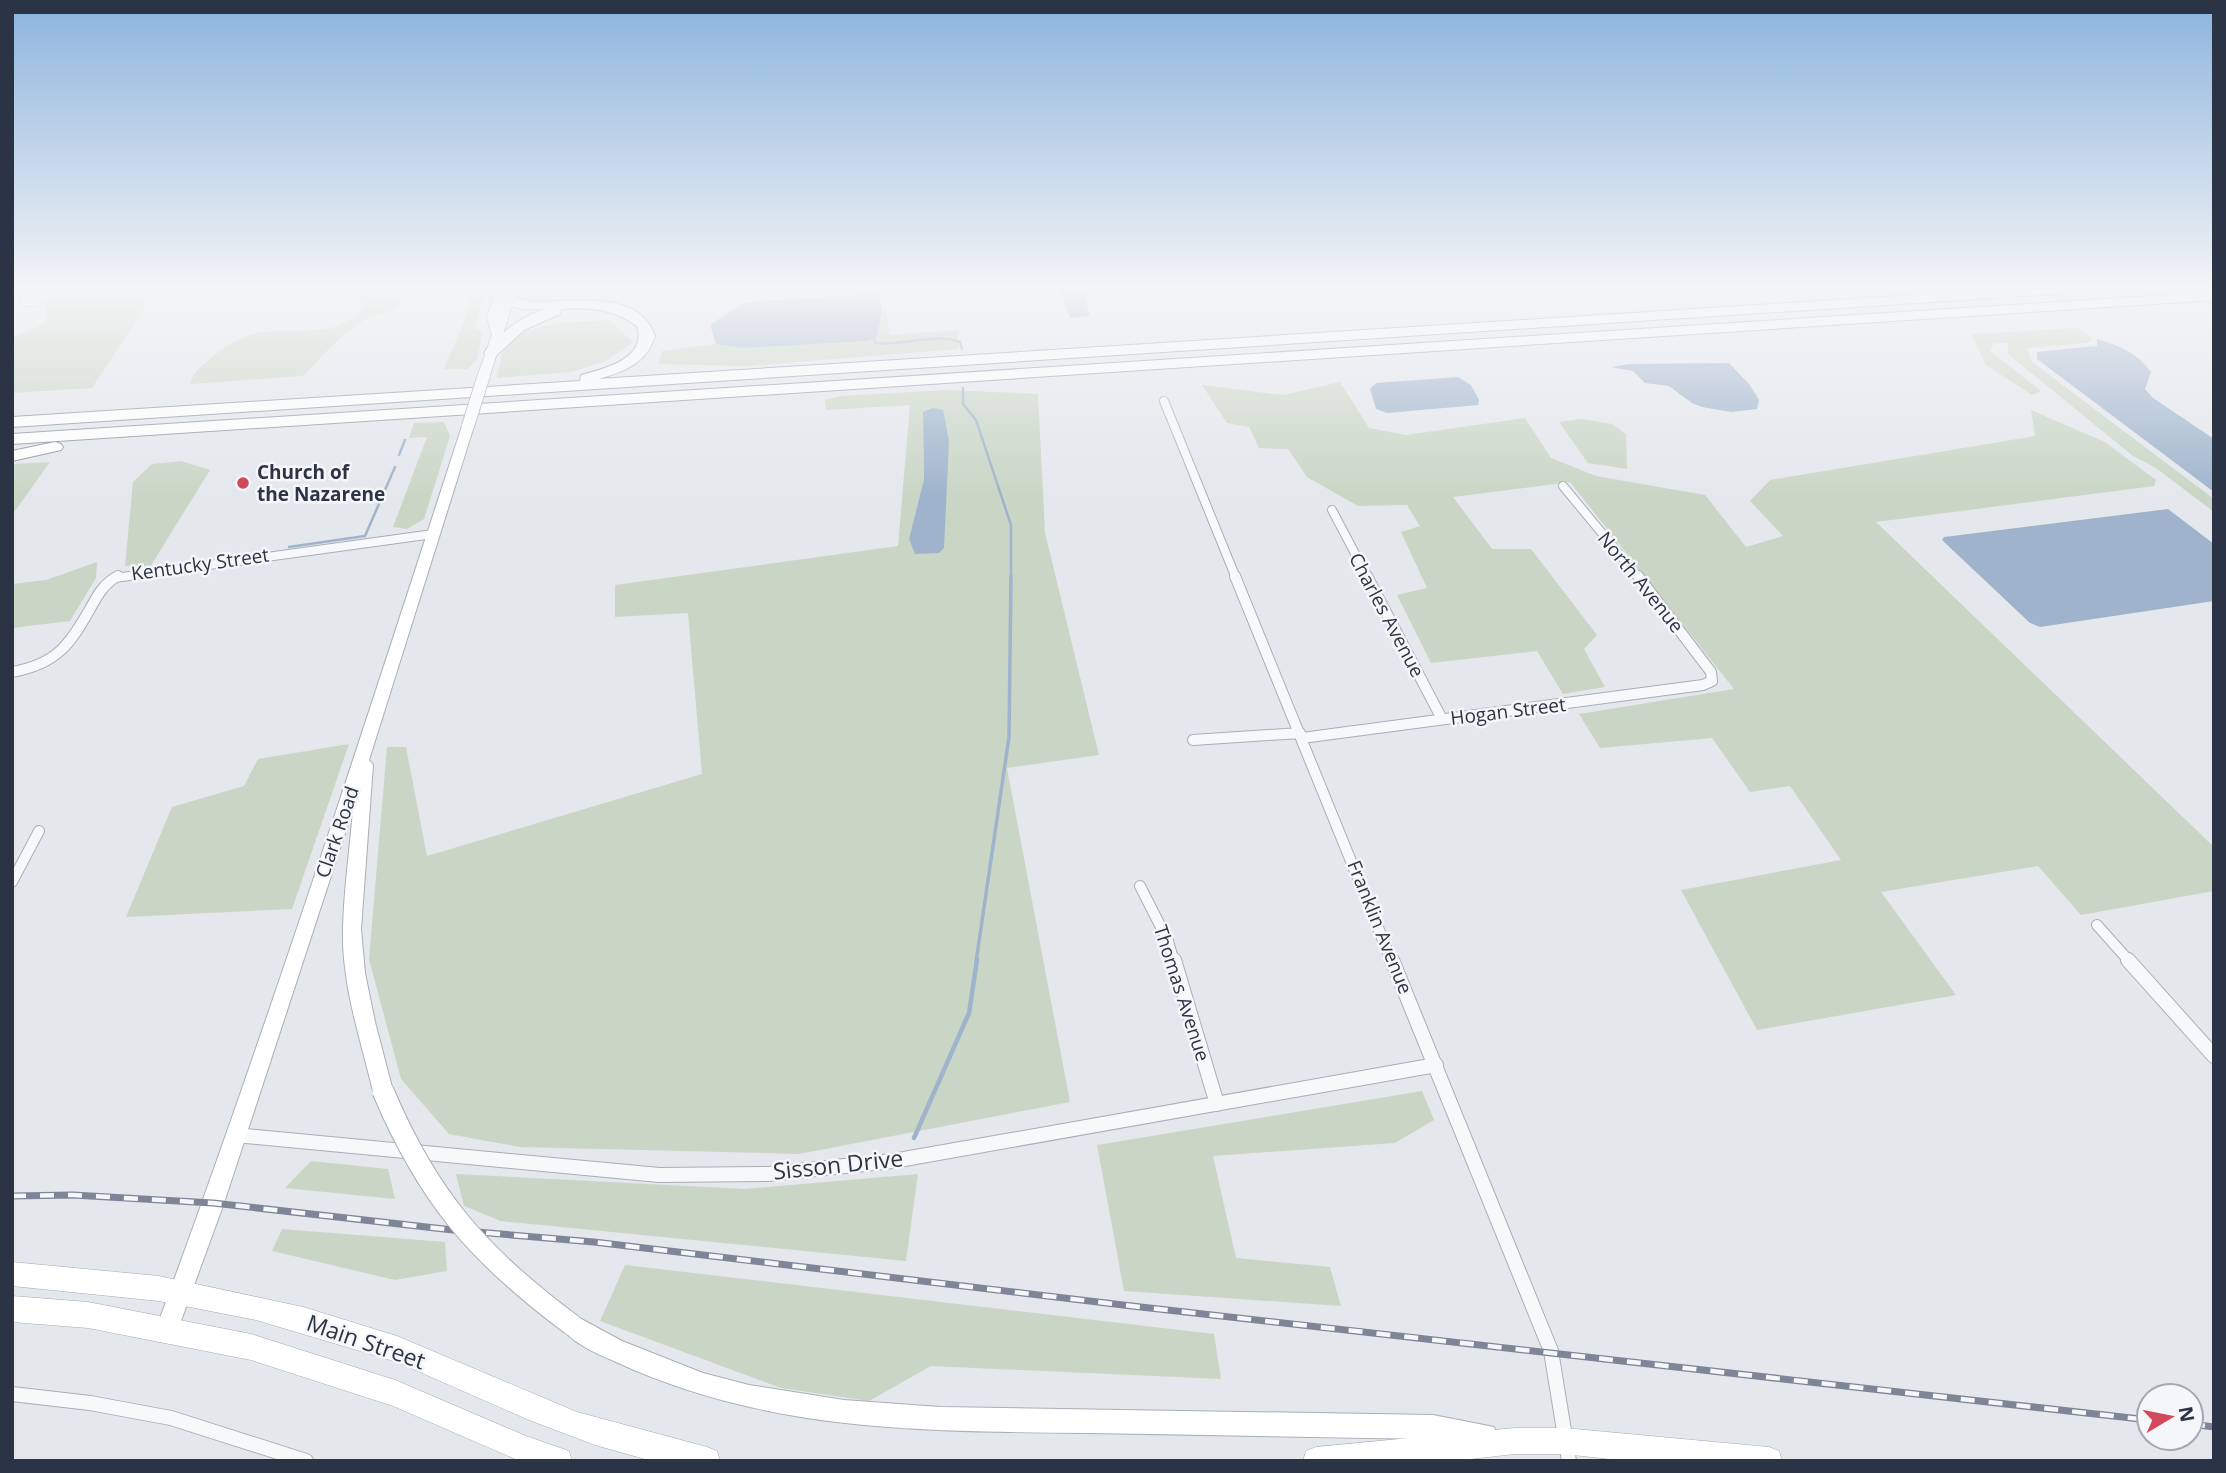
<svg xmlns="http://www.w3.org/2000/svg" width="2226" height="1473" font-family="'Open Sans',sans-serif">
  <rect width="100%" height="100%" fill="#e4e7ec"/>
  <!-- green -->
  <path fill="#c9d6c5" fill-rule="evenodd" d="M 57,289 L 157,289 L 92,388 L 12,393 L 12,338 L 46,323 L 46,301 Z
    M 360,289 L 404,289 C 405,312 381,311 365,320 C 341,333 322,357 303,376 L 190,384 C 194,371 200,367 210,359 C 224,347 243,334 262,332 C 295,328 341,339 363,307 Z
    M 472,289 L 488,289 L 474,328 L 483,332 L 477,359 L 468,369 L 444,369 L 463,324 Z
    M 1584,289 L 1677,289 L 1680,292 L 1645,297 L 1586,300 Z
    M 882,310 L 886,310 L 890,335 L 958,330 L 959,349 L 746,366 L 659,364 L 662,351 L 716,344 L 742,348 L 868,341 L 877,337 Z
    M 609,320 L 633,342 L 606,361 L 571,372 L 497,378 L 502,354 L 520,332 L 557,323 Z
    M 2077,328 L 2093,338 L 2088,343 L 2027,348 L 2032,362 L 2214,499 L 2214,512 L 2156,468 L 2133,456 L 2008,354 L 2008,343 L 1995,343 L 1989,350 L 2041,391 L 2032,395 L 1986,365 L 1971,334 Z
    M 1340,382 L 1369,428 L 1406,435 L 1525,418 L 1551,458 L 1596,476 L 1705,495 L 1746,547 L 1783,536 L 1750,501 L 1770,480 L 2035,436 L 2031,410 L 2105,442 L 2156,480 L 2154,486 L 1876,522 L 2214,847 L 2214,891 L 2081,915 L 2038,866 L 1881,892 L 1956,995 L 1757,1030 L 1681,890 L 1841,860 L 1790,786 L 1750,792 L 1712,738 L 1600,748 L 1579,714 L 1734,689 L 1570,482 L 1453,497 L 1492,549 L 1531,549 L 1597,635 L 1584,649 L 1605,687 L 1563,694 L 1537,651 L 1431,663 L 1397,595 L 1427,588 L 1401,532 L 1420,526 L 1407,505 L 1358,506 L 1307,477 L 1288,449 L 1259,448 L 1249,427 L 1227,423 L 1202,385 L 1283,395 Z
    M 947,390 L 1038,394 L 1045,533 L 1099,755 L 1007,768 L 1070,1102 L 799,1154 L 520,1147 L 449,1134 L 401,1079 L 369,959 L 387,747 L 406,747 L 427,856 L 702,774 L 688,613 L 615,617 L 615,585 L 898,546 L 910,405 L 826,410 L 825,400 L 840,396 ZM 923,412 L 944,547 L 909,539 L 924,479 Z
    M 1582,419 L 1612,424 L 1626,434 L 1627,469 L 1588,463 L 1559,422 Z
    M 444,422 L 450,436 L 424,519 L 407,529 L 393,527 L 427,437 L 409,438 L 414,423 Z
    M 181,461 L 210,470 L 150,567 L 125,566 L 133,482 L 152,464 Z
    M 50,462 L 12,515 L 12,464 Z
    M 97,562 L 96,578 L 70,621 L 12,628 L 12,584 L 46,580 Z
    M 349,744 L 292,909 L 126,917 L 172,807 L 244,786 L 258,759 Z
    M 1422,1091 L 1434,1120 L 1395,1143 L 1213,1156 L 1236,1258 L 1330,1267 L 1341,1306 L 1124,1291 L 1097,1145 Z
    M 311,1161 L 388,1169 L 395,1199 L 285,1188 Z
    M 456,1174 L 745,1189 L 918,1174 L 906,1261 L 501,1221 L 464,1206 Z
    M 282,1229 L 445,1242 L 447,1271 L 395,1280 L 272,1251 Z
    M 625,1265 L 1214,1334 L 1221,1379 L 931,1366 L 869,1401 L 781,1388 L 600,1321 Z"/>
  <!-- water -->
  <path fill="#9fb4cc" d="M 1059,289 L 1113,289 L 1084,296 L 1090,316 L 1070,318 Z
    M 879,294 L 882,310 L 877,337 L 868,341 L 742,348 L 716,344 L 710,325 L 741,304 L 756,301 Z
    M 2097,339 C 2121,346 2137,353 2151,372 L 2145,389 L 2153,398 L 2214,439 L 2214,492 L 2037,359 L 2037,352 L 2097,346 Z
    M 1729,363 L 1749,384 L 1759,400 L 1757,409 L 1731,412 L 1702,407 L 1692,403 L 1669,386 L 1645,383 L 1633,371 L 1611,367 L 1630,364 Z
    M 1458,377 L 1471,385 L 1479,400 L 1478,405 L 1387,413 L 1376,409 L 1370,389 L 1376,383 Z
    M 933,408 L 943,410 L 949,441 L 944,548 L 939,553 L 915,554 L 909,539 L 924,479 L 923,412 Z
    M 2168,509 L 2214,544 L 2214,601 L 2040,627 L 2030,623 L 1942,540 L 1944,537 Z"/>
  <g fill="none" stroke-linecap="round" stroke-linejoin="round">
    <!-- stream-far2 -->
    <path stroke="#9fb4cc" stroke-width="2.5" d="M 873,335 L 875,343 C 904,347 931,332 960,342 L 962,349
      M 963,388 L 963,404 L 976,420 L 1011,525 L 1011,578
      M 399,455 L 405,440
      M 289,547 L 365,536 L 395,467"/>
    <!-- stream-far1 -->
    <path stroke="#9fb4cc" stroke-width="3.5" d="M 976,962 L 1009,737 L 1011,576"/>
    <!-- stream -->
    <path stroke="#9fb4cc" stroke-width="4.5" d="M 914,1138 L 969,1013 L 977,960"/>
    <!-- street-far2 casing -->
    <g stroke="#a9aeb7" stroke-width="10">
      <path id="street-far2" d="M 37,289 L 25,302 L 34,302 L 48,289
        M 1164,401 L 1236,578
        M 1563,486 L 1639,578
        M 1332,510 L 1368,578
        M 115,578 L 433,534"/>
    </g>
    <!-- street-far1 casing -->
    <g stroke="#a9aeb7" stroke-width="12">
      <path id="street-far1" d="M 1235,576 L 1392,962
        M 1367,576 L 1442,719
        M 12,672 C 56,664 69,646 90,609 C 97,596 104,583 118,576
        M 1302,738 L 1703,685 L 1712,681 L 1711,672 L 1638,576
        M 1193,740 L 1300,733
        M 12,882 L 39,831
        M 1140,886 L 1168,941 L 1174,962
        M 2097,925 L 2130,962"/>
    </g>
    <!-- street casing -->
    <g stroke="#a9aeb7" stroke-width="16">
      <path id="street" d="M 1174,960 L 1217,1104
        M 1392,960 L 1551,1351 L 1569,1461
        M 2128,960 L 2214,1056
        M 235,1135 L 659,1175 L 768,1174 L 893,1161 L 1436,1065
        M 12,1394 L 90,1403 L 171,1418 L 306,1461"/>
    </g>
    <!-- secondary casing -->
    <g stroke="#a9aeb7" stroke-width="2">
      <path id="secondary" d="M 496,289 L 506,289 L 497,317 L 507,289 L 517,289 L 490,375 L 484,378 L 478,375 L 492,335 L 487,317 Z
        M 468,422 L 474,426 L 369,760 L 373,765 L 361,929 L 365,973 L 375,1022 L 393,1091 L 390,1098 L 383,1100 L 376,1098 L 373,1091 C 360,1038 341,982 343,927 C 344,888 350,848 353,809 L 224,1203 L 178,1329 L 175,1337 L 167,1340 L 159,1337 L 156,1329 C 266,1031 364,728 462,426 Z
        M 572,1314 L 622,1341 L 703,1373 L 749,1385 L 844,1400 L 940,1407 L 1433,1415 L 1494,1427 L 1497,1436 L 1494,1445 L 1485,1448 L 1433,1439 C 1318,1437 1203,1435 1089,1433 C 922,1431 771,1433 616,1362 C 600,1355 568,1342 561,1325 L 564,1317 Z"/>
    </g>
    <!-- primary casing -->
    <g stroke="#a3abb8" stroke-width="1">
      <path id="primary" d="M 12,1262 L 159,1276 L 303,1307 L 397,1336 L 577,1412 L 707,1447 L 717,1451 L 720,1461 L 652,1461 L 595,1445 L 529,1420 L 397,1362 L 256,1320 L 159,1301 L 12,1286 Z
        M 12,1296 L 88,1302 L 251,1334 L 395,1380 L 526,1436 L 569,1451 L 572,1461 L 520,1461 L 393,1406 L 251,1360 L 88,1328 L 12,1322 Z
        M 1515,1428 L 1564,1428 L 1769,1447 L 1779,1451 L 1782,1461 L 1628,1461 L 1564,1454 L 1515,1454 L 1453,1461 L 1303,1461 L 1306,1451 L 1316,1447 Z"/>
    </g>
    <!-- highway casing -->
    <g stroke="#8b94a3" stroke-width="2">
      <path id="highway" d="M 2008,289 L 2075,289 L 2068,293 L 12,427 L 12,417 L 580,381 L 581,375 C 604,369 648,358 637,326 C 613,309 589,307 561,309 L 560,314 L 524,330 L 496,356 L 486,356 L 484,353 L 486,350 C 502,331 521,317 545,309 C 525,310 505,309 492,294 L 499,290 C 510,293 516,300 529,301 C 568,304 639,287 655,336 C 647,363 624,372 598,379 Z
        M 2214,292 L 2214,300 L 12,444 L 12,434 Z
        M 55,442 L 61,444 L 63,447 L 61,450 L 12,461 L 12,451 Z"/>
    </g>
    <!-- street-far2 -->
    <use href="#street-far2" stroke="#f7f8fa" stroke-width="8"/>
    <!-- street-far1 -->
    <use href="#street-far1" stroke="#f7f8fa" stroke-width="10"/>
    <!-- street -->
    <use href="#street" stroke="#f7f8fa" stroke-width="14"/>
    <!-- secondary -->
    <use href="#secondary" fill="#fff" fill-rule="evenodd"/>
    <!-- primary -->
    <use href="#primary" fill="#fff" fill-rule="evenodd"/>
    <!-- highway -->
    <use href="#highway" fill="#fff" fill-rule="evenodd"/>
    <!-- rail casing -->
    <g stroke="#7d8696" stroke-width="7">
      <path id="rail" d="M 12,1196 L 73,1195 L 213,1203 L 453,1230 L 594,1242 L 1123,1305 L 2149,1420
        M 2191,1424 L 2214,1427"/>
    </g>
    <!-- rail -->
    <use href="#rail" stroke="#f4f6f9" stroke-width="4.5" stroke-dasharray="14" stroke-linecap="butt"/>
    <!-- secondary-bridge-far1 casing -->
    <g stroke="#a9aeb7" stroke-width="14" stroke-linecap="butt">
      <path id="secondary-bridge-far1" d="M 468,426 L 484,375"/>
    </g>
    <!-- secondary-bridge casing -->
    <g stroke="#a9aeb7" stroke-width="23" stroke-linecap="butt">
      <path id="secondary-bridge" d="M 383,1091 C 428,1198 479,1256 572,1325"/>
    </g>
    <!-- secondary-bridge-far1 -->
    <use href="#secondary-bridge-far1" stroke="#fff" stroke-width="12"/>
    <!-- secondary-bridge -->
    <use href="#secondary-bridge" stroke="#fff" stroke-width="21"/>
  </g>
  <!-- sky -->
  <linearGradient id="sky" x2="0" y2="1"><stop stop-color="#8bb4dd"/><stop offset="0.58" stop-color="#f3f4f6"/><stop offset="1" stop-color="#f3f4f6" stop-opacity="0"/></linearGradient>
  <rect width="2226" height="495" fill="url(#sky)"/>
  <!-- markers -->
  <circle fill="#d1495b" stroke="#f4f6f9" stroke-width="2.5" cx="243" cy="483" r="7"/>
  <g text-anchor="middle" stroke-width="5" stroke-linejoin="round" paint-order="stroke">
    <!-- poi labels -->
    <g font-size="19" font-weight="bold" fill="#2b3445" stroke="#f4f6f9" text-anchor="start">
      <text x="257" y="479">Church of<tspan x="257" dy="22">the Nazarene</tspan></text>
    </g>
    <!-- street labels -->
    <g font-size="19" fill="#2b3445" stroke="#f4f6f9">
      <text transform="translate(200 564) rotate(-8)" y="7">Kentucky Street</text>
      <text transform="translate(1641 582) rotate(51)" y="7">North Avenue</text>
      <text transform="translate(1387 615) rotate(62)" y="7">Charles Avenue</text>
      <text transform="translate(1508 711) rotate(-7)" y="7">Hogan Street</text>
      <text transform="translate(337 832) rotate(-71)" y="7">Clark Road</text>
      <text transform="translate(1380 927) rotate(68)" y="7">Franklin Avenue</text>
      <text transform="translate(1182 993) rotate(72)" y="7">Thomas Avenue</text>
    </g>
    <!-- near-street labels -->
    <g font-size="23" fill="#2b3445" stroke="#f4f6f9">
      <text transform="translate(838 1165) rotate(-6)" y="8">Sisson Drive</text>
      <text transform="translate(366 1342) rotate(19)" y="8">Main Street</text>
    </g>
  </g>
  <!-- border -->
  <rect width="2226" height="1473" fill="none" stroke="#2b3445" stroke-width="28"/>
  <!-- north arrow -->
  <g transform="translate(2170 1417) rotate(80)"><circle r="33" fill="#f4f6f9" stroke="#a4a8b1" stroke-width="2"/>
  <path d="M0-5L12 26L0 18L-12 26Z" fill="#d1495b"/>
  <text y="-10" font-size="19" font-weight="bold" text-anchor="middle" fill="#2b3445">N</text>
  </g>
</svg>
